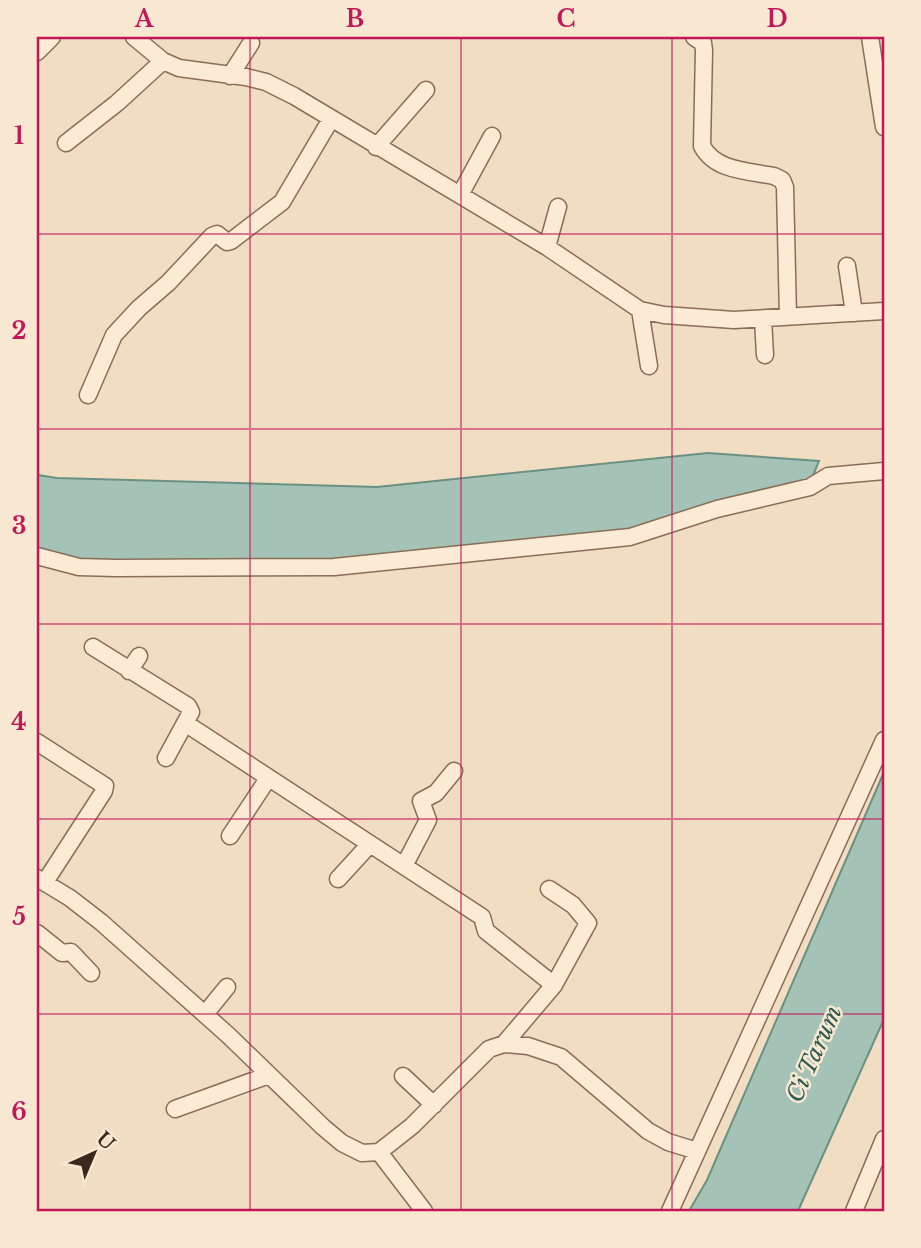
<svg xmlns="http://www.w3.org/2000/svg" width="921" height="1248" font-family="'Libre Baskerville',serif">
  <rect width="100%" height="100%" fill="#f1ddc1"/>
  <!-- water -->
  <path fill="#a4c3b6" stroke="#6a9183" stroke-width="2" d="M 708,453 L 819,461 L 810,483 L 608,534 L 299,565 L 72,561 L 37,552 L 37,475 L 57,478 L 377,487 Z
    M 884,772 L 884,1019 L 798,1211 L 689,1211 L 707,1180 Z"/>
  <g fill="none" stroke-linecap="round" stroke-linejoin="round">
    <!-- minor casing -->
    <g stroke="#8b6d57" stroke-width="19">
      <path id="minor" d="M 134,37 L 163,61 L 179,68 L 246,77 L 266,82 L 294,96 L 547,247 L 640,310 L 664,315 L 734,320 L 884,311
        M 694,37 L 703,43 L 704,50 L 702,146 C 715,171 748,171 774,176 L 782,180 L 785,187 L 788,317
        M 870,37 L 884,127
        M 37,52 L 52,37
        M 230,76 L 251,43
        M 66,143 L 117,103 L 163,61
        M 376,147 L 426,90
        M 460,195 L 492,136
        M 547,247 L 558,207
        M 847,266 L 854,313
        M 640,310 L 649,366
        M 763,319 L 765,355
        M 88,395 L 114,335 L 139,308 L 168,283 L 212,236 L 217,234 L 227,242 L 231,241 L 282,202 L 331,119
        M 37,556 L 79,567 L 116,568 L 334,567 L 630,537 L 717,509 L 810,487 L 828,476 L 884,471
        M 93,647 L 188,706 L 191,712 L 166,758
        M 129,671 L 139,656
        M 185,723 L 482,917 L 486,931 L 554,985 L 504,1044
        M 37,742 L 105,786 L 104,791 L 45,882
        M 230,836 L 267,780
        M 405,864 L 428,820 L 421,801 L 436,793 L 454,771
        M 37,878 L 70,898 L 101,922 L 228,1035 L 323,1127 L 342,1143 L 362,1153 L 379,1152 L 412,1126 L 489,1049 L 504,1044 L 528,1046 L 561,1057 L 648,1131 L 668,1142 L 697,1151
        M 338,879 L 370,844
        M 549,889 L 573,905 L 588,923 L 554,985
        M 37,933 L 62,953 L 71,952 L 91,973
        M 205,1014 L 227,987
        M 403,1076 L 434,1105
        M 175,1109 L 269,1075
        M 379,1152 L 424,1211
        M 670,1211 L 884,740
        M 854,1211 L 884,1139"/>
    </g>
    <!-- minor -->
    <use href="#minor" stroke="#fbebd4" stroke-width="16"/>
  </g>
  <!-- grid -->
  <path fill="none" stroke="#c2185b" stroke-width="2" stroke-opacity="0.55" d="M 250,37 L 250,1211M 461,37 L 461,1211M 672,37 L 672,1211M 37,234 L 884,234M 37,429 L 884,429M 37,624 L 884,624M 37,819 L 884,819M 37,1014 L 884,1014"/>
  <g text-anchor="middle" stroke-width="5" stroke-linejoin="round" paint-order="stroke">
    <!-- water labels -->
    <g font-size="23" font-style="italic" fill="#2b5b52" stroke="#f8e8d1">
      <text transform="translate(814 1054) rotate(-66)" y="8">Ci Tarum</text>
    </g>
  </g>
  <!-- border -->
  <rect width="921" height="1248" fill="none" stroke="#f8e8d1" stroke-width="77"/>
  <!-- north arrow -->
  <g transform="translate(94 1153) rotate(44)" stroke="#f8e8d1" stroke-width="5" paint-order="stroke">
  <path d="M0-5L12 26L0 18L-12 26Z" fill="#3a281c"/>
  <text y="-10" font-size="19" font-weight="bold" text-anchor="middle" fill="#3a281c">U</text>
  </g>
  <rect x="38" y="38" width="845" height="1172" fill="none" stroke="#c2185b" stroke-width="2.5"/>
  <g font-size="23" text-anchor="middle" font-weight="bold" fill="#c2185b">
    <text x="144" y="27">A</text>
    <text x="355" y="27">B</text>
    <text x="566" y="27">C</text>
    <text x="777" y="27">D</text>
    <text x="19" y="144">1</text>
    <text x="19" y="339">2</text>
    <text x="19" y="534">3</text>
    <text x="19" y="730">4</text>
    <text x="19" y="925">5</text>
    <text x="19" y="1120">6</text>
  </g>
</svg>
